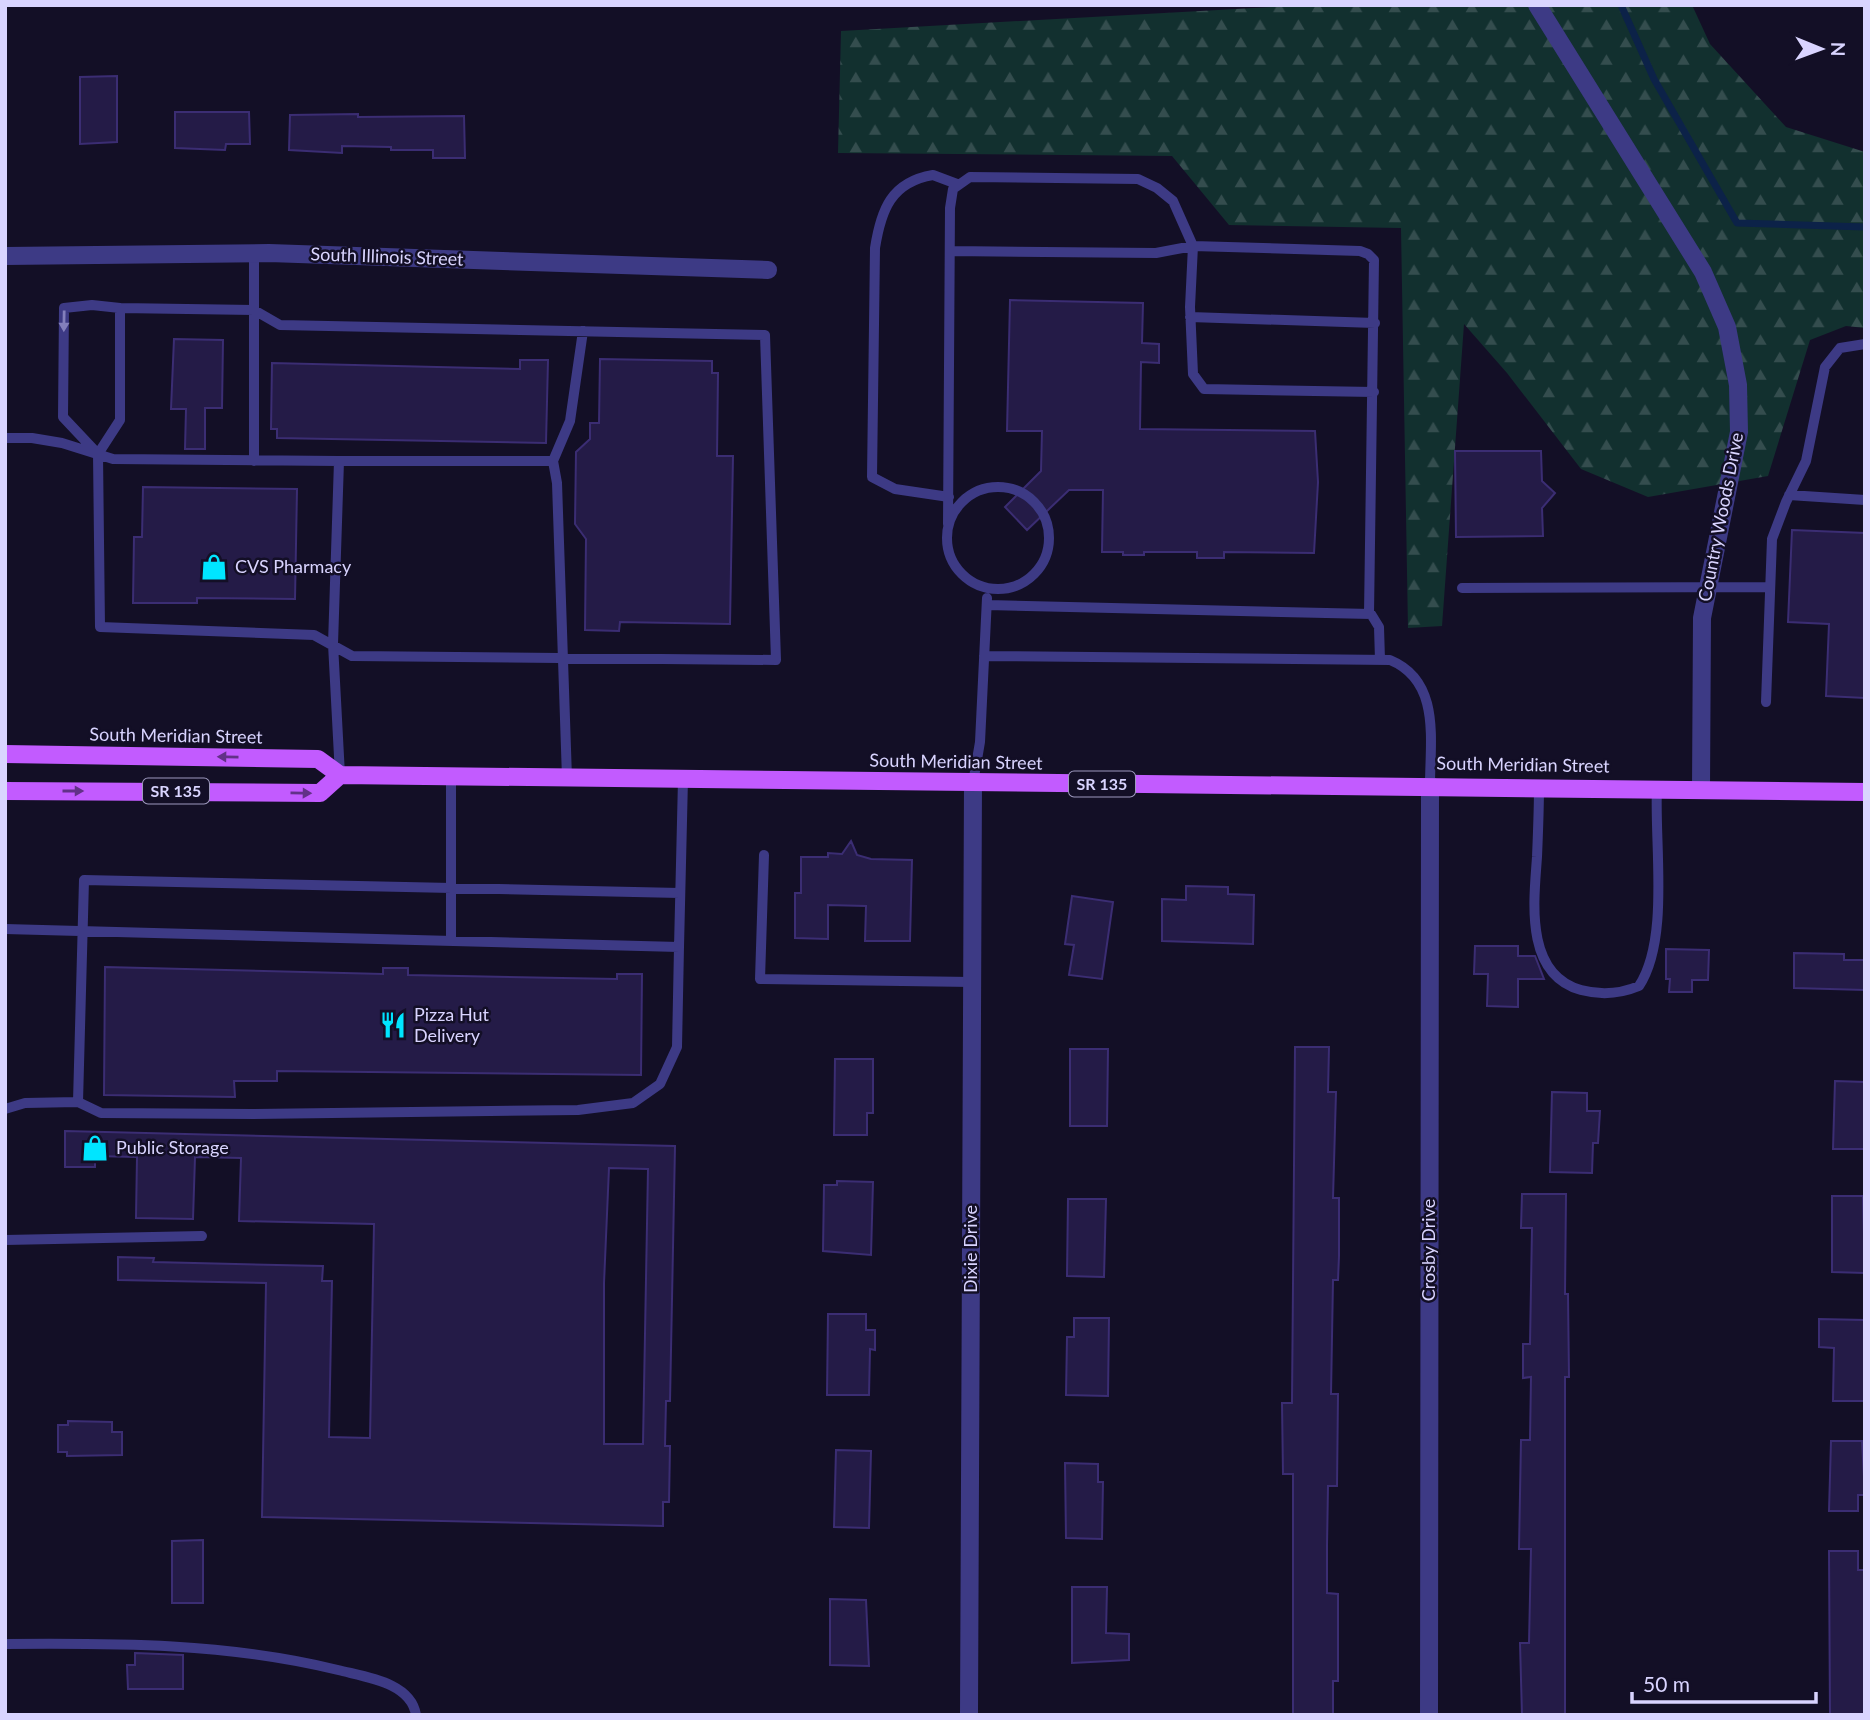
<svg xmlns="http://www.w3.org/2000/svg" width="1870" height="1720" font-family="Lato,sans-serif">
  <defs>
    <pattern id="forest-firs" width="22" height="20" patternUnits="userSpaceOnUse" patternTransform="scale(1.75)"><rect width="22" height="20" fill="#12302f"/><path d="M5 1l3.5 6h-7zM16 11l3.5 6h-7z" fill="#344d4e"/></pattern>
  </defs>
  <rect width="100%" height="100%" fill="#130f26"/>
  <!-- forest -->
  <path fill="url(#forest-firs)" d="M 1306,5 L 1692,5 L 1710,44 L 1786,127 L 1865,152 L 1865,328 L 1846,326 L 1810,340 L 1768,476 L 1648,497 L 1581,469 L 1507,373 L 1464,324 L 1442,626 L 1408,628 L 1401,228 L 1229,225 L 1172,156 L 838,153 L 841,31 Z"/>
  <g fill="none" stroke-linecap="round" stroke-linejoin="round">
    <!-- stream -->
    <path stroke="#0c2248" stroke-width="7" d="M 1621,5 L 1654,79 L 1737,223 L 1865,227"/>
  </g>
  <!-- building -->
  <path fill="#241b47" stroke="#3b2d73" stroke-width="2" fill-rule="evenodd" d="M 117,76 L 117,142 L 80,144 L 80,77 Z
    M 175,112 L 249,112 L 250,144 L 226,144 L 225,150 L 175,148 Z
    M 358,114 L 358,117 L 464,116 L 465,158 L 433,158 L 433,150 L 391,150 L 391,147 L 342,146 L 342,153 L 289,150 L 290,115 Z
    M 1010,300 L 1143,303 L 1142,343 L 1159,344 L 1159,363 L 1141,362 L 1140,429 L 1315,431 L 1318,482 L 1314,553 L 1224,552 L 1224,558 L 1197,558 L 1197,552 L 1144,552 L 1144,555 L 1123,555 L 1123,552 L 1102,552 L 1103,490 L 1069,490 L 1027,530 L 1005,507 L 1041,471 L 1042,431 L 1007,431 Z
    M 174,339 L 223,340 L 222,408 L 205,408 L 205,449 L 185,449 L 186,409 L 171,409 Z
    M 600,359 L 712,361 L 712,373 L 718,373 L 717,456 L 733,456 L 730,624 L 620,622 L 619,631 L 585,630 L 586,539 L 575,524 L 576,452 L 590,439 L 590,423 L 599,423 Z
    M 520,360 L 548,360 L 546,443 L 277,438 L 277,429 L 271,429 L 272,363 L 520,369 Z
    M 1455,451 L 1541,451 L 1542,481 L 1555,493 L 1542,508 L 1543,536 L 1456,537 Z
    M 143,487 L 297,489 L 295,599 L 197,598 L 197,603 L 133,603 L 134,537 L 142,537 Z
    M 1792,530 L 1865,533 L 1865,698 L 1826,696 L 1829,624 L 1788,622 Z
    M 851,841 L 857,855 L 871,859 L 912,860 L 910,941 L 865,941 L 866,906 L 828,905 L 828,939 L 795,938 L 795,893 L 801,893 L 801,857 L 828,857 L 828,853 L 842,854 Z
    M 1186,886 L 1228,887 L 1228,894 L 1254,895 L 1253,944 L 1162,941 L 1162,899 L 1186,900 Z
    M 1072,896 L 1113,902 L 1102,979 L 1069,975 L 1074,945 L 1065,944 Z
    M 1475,946 L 1518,946 L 1518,956 L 1535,956 L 1544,979 L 1518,979 L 1518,1007 L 1487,1006 L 1488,974 L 1474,974 Z
    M 1666,949 L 1709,950 L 1708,980 L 1692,980 L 1692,992 L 1669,992 L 1670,979 L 1666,979 Z
    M 1794,953 L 1844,954 L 1844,960 L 1865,960 L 1865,990 L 1794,988 Z
    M 105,967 L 383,974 L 383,968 L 408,968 L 408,975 L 617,979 L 617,974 L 642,974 L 641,1075 L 277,1071 L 277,1081 L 234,1081 L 235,1097 L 104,1095 Z
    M 1295,1047 L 1329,1047 L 1328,1092 L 1336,1092 L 1333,1198 L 1339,1198 L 1339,1256 L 1338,1280 L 1333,1280 L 1331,1394 L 1338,1394 L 1337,1486 L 1328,1486 L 1327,1546 L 1327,1593 L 1338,1594 L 1338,1681 L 1333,1681 L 1333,1715 L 1293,1715 L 1293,1474 L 1283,1474 L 1282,1403 L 1292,1403 Z
    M 1070,1049 L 1108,1049 L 1107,1126 L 1070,1126 Z
    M 835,1059 L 873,1059 L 873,1113 L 867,1113 L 867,1135 L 834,1135 Z
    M 1835,1081 L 1865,1082 L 1865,1149 L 1833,1149 Z
    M 1552,1092 L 1587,1093 L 1587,1111 L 1600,1111 L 1598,1143 L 1593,1143 L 1592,1173 L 1550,1172 Z
    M 65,1131 L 675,1146 L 670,1401 L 666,1401 L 665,1446 L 670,1446 L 669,1502 L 663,1502 L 663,1526 L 262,1517 L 266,1283 L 118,1280 L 118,1257 L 154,1258 L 153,1262 L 323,1266 L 322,1281 L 332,1281 L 329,1437 L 370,1438 L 374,1224 L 239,1221 L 241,1158 L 195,1157 L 193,1219 L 136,1218 L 137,1157 L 95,1156 L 95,1167 L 65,1167 ZM 609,1168 L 648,1169 L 643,1444 L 604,1444 L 604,1283 Z
    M 837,1181 L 873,1182 L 871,1255 L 823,1251 L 824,1185 L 837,1185 Z
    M 1522,1194 L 1566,1194 L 1565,1294 L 1568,1294 L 1569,1377 L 1565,1377 L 1565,1715 L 1522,1715 L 1520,1643 L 1529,1643 L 1531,1549 L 1519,1549 L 1521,1440 L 1530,1440 L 1531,1377 L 1523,1378 L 1523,1344 L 1530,1344 L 1532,1228 L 1521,1228 Z
    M 1832,1196 L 1863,1196 L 1865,1273 L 1832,1272 Z
    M 1068,1199 L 1106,1199 L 1104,1277 L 1067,1276 Z
    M 828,1314 L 866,1314 L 866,1330 L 875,1330 L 875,1350 L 870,1349 L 869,1395 L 827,1395 Z
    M 1074,1318 L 1109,1318 L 1108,1396 L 1066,1395 L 1067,1337 L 1074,1337 Z
    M 1819,1319 L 1865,1320 L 1864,1401 L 1833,1401 L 1834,1348 L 1819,1347 Z
    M 68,1421 L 112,1422 L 112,1432 L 122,1432 L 122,1455 L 67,1456 L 67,1452 L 58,1452 L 58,1425 L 68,1425 Z
    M 1831,1441 L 1862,1441 L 1865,1495 L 1858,1495 L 1858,1511 L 1829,1511 Z
    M 836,1450 L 871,1451 L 869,1528 L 834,1527 Z
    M 1065,1463 L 1098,1464 L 1098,1482 L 1103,1482 L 1102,1539 L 1066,1538 Z
    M 203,1540 L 203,1603 L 172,1603 L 172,1541 Z
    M 1829,1551 L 1858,1551 L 1858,1570 L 1865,1570 L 1864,1715 L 1830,1715 Z
    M 1072,1587 L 1107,1587 L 1106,1633 L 1129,1634 L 1129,1660 L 1072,1663 Z
    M 830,1599 L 866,1600 L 869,1666 L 830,1665 Z
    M 135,1653 L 183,1655 L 183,1689 L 128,1689 L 127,1665 L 135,1665 Z"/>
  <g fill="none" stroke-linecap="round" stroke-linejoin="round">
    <!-- service -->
    <path stroke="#3d3a85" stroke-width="10" d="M 950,251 L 1156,253 L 1193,246 L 1190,307 L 1193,374 L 1204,389 L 1374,392
      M 120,308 L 254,310 L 280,325 L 765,335 L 776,660 L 352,656 L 314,635 L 100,627 L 98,454 L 120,420 Z
      M 1190,317 L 1375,323
      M 5,438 L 32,438 L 62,443 L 113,459 L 339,461 L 333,644 L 340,775
      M 96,452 L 63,417 L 64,308 L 92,305 L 120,308
      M 254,461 L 254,253
      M 339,461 L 553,461 L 557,483 L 567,778
      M 553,461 L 570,421 L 583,331
      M947 538a51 51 0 1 1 102 0a51 51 0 1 1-102 0Z
      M 1789,495 L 1865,500
      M 949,497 L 895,489 L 872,477 L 875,248 C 881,210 891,182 933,175 L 957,184
      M 948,524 L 950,208 L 953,189 L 970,177 L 1138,179 L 1157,188 L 1173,201 L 1193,246 L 1360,251 L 1368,254 L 1374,260 L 1369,614
      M 1462,588 L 1769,587
      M 987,605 L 1371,614 L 1379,627 L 1380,660
      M 984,656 L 1390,660 C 1441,681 1430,740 1430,785
      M 1766,702 L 1772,539 L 1786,502 L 1806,461 L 1825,367 L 1840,348 L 1865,344
      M 973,783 L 980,742 L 987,598
      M 1539,786 C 1539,810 1538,833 1537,857 C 1534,900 1524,974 1581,990 C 1600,995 1620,994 1639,986 C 1670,939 1654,843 1657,787
      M 764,855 L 760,979 L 972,982
      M 5,929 L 679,947 L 683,779
      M 451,941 L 451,776
      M 78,1102 L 101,1113 L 252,1114 L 578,1110 L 633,1103 L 660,1084 L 677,1047 L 679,947
      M 5,1109 L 25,1103 L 78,1102 L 84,880 L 680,893
      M 5,1240 L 202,1236
      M 5,1644 C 118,1643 228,1643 338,1670 C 365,1677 411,1682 416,1715"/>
    <!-- minor -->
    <path stroke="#3d3a85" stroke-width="18" d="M 1537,5 L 1703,272 L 1727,327 L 1738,385 L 1739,432 L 1702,618 L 1701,788
      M 5,256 L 269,253 L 768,270
      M 969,1715 L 973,783
      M 1429,1715 L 1430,785"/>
    <!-- primary -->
    <path stroke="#c25bff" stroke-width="18" d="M 5,754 L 318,759 L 340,775 L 1865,792
      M 5,791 L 320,793 L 340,775"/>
  </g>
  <!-- one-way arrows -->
  <defs><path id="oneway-solid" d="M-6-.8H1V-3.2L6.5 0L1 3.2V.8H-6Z" transform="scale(1.75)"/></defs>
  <use fill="#837fbc" href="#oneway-solid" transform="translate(64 321) rotate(91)"/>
  <g fill="#623188">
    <use href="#oneway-solid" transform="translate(228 757) rotate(-179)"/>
    <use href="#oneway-solid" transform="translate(73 791)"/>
    <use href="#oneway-solid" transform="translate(301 793) rotate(1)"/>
  </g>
  <!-- icons -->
  <defs>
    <g id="shop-bare" transform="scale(2.1)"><path d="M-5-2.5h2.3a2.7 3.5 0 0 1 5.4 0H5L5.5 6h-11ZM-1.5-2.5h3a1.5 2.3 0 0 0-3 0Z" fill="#00e5ff" stroke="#130f26" stroke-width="2.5" paint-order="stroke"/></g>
    <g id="restaurant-bare" transform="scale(2.1)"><path d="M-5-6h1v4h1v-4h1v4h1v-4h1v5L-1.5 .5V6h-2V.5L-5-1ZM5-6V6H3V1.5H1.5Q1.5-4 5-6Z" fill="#00e5ff" stroke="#130f26" stroke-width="2.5" paint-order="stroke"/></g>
  </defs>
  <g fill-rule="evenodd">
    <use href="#shop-bare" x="214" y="567"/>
    <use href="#restaurant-bare" x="393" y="1025"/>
    <use href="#shop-bare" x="95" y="1148"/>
  </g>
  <g text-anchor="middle" stroke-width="5" stroke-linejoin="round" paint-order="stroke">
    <!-- shield labels -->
    <g fill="#130f26" stroke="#9e99be" stroke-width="2">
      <rect x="1069" y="771.5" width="66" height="25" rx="5"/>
      <rect x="143" y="778.5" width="66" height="25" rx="5"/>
    </g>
    <g font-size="16" font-weight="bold" fill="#d9d4ff">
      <text x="1102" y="790">SR 135</text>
      <text x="176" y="797">SR 135</text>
    </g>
    <!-- street labels -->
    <g font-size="18" fill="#d9d4ff" stroke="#130f26">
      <text transform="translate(387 257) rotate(2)" y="6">South Illinois Street</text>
      <text transform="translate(1721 517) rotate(-79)" y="6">Country Woods Drive</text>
      <text transform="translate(176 736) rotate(1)" y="6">South Meridian Street</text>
      <text transform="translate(956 762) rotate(1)" y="6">South Meridian Street</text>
      <text transform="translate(1523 765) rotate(1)" y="6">South Meridian Street</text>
      <text transform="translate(971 1249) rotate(-90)" y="6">Dixie Drive</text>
      <text transform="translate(1429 1250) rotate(-90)" y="6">Crosby Drive</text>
    </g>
    <!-- poi labels -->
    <g font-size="18" fill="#d9d4ff" stroke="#130f26" text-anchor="start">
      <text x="235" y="573">CVS Pharmacy</text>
      <text x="414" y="1021">Pizza Hut<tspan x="414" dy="21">Delivery</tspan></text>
      <text x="116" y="1154">Public Storage</text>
    </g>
  </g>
  <!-- border -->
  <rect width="1870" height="1720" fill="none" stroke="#d9d4ff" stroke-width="14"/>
  <!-- north arrow -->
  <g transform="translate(1821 49) rotate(91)" stroke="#130f26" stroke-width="5" paint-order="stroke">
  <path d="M0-5L12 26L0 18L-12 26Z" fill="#d9d4ff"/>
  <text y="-10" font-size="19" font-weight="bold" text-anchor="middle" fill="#d9d4ff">N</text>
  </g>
  <!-- scale -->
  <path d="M1632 1692v10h184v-10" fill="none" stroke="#d9d4ff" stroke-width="3.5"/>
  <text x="1643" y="1692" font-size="21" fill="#d9d4ff" stroke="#130f26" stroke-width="5" paint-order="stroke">50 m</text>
</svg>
